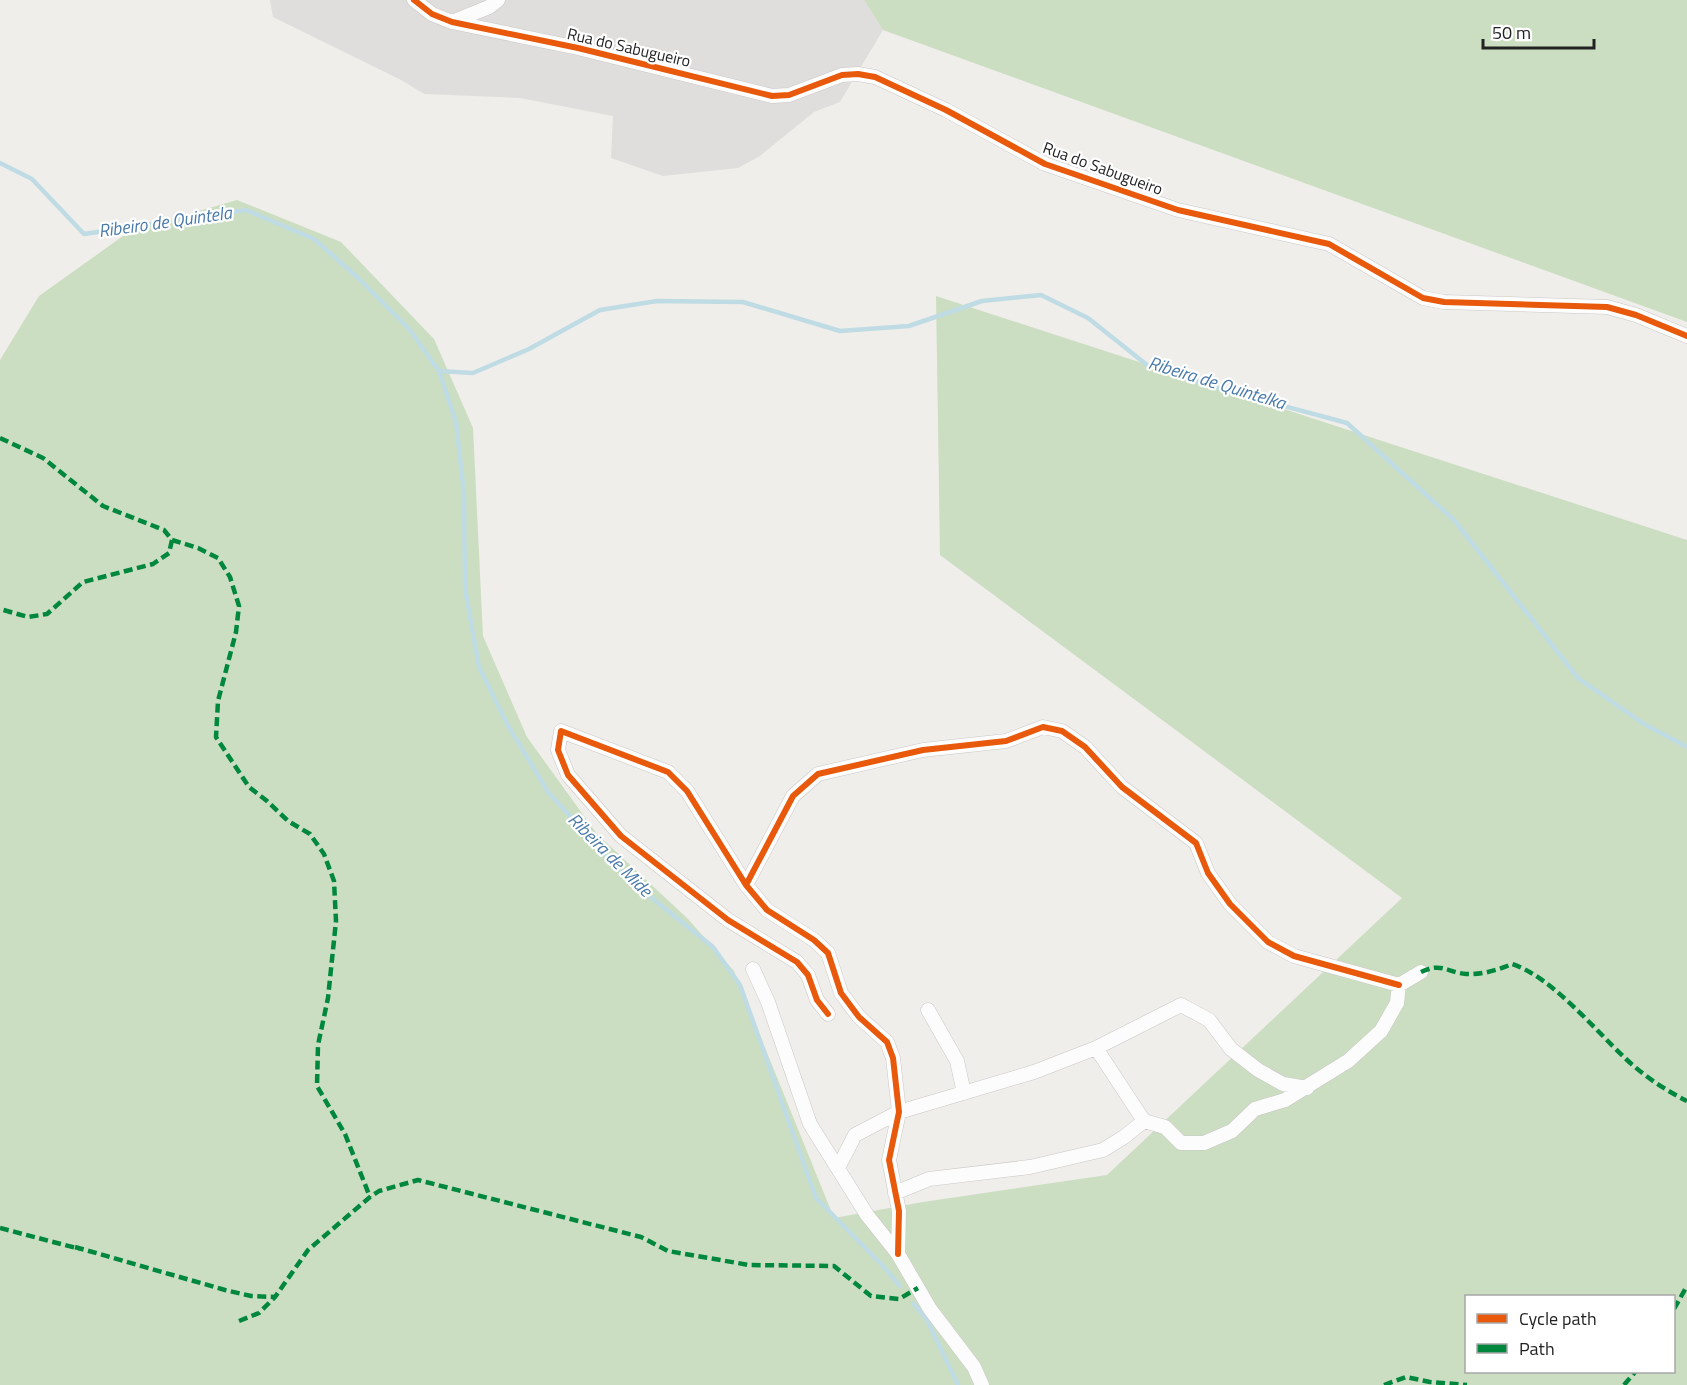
<svg xmlns="http://www.w3.org/2000/svg" width="1687" height="1385" font-family="'Titillium Web',sans-serif">
  <rect width="100%" height="100%" fill="#f0eeeb"/>
  <!-- residential -->
  <path fill="#dfdedc" d="M 270,0 L 864,0 L 883,30 L 840,102 L 814,112 L 760,156 L 738,168 L 663,176 L 611,158 L 613,116 L 520,98 L 424,94 L 401,80 L 273,17 Z"/>
  <!-- forest -->
  <path fill="#cbdec1" fill-rule="evenodd" d="M 864,0 L 1687,0 L 1687,322 L 883,30 Z
    M 237,200 L 341,242 L 434,339 L 473,428 L 483,636 L 527,737 L 597,834 L 688,919 L 734,971 L 834,1218 L 923,1202 L 1107,1175 L 1402,898 L 940,555 L 936,296 L 1687,540 L 1687,1385 L 0,1385 L 0,360 L 39,296 L 130,231 ZM 1466,1296 L 1674,1296 L 1674,1372 L 1466,1372 Z"/>
  <g fill="none" stroke-linecap="round" stroke-linejoin="round">
    <!-- stream -->
    <path stroke="#bfdbe3" stroke-width="4.5" d="M 0,163 L 32,179 L 84,234 L 246,210 L 314,239 L 356,276 L 409,329 L 439,371 L 456,422 L 464,494 L 465,589 L 479,667 L 507,724 L 548,792 L 627,878 L 713,947 L 740,985 L 816,1198 L 883,1266 L 900,1286
      M 439,371 L 473,373 L 529,349 L 600,310 L 657,301 L 743,302 L 840,331 L 909,326 L 982,301 L 1041,295 L 1088,318 L 1147,365 L 1221,389 L 1347,423 L 1454,520 L 1578,678 L 1644,724 L 1687,747
      M 914,1304 L 927,1320 L 958,1385"/>
    <!-- street casing -->
    <g stroke="#c9c8c7" stroke-width="15">
      <path id="street" d="M 414,0 L 432,14 L 452,22 L 578,48 L 772,96 L 789,95 L 842,75 L 858,74 L 875,77 L 946,110 L 1045,164 L 1178,210 L 1329,244 L 1423,298 L 1444,302 L 1607,307 L 1636,315 L 1687,336
        M 452,22 L 489,7 L 498,0
        M 746,885 L 793,796 L 818,774 L 923,750 L 1006,741 L 1043,727 L 1062,731 L 1085,747 L 1122,787 L 1196,843 L 1208,873 L 1230,904 L 1268,942 L 1294,956 L 1399,985
        M 753,969 L 768,1002 L 810,1124 L 867,1215 L 898,1254 L 930,1309 L 974,1367 L 982,1385
        M 928,1010 L 957,1061 L 964,1093
        M 828,1014 L 817,1000 L 808,975 L 797,962 L 728,920 L 621,836 L 568,775 L 558,750 L 561,731 L 668,772 L 687,791 L 746,885 L 767,910 L 814,940 L 828,953 L 841,993 L 859,1017 L 887,1042 L 893,1058 L 899,1112 L 889,1160 L 899,1211 L 898,1254
        M 1096,1048 L 1181,1005 L 1209,1020 L 1231,1049 L 1258,1070 L 1283,1084 L 1307,1088
        M 838,1168 L 855,1135 L 899,1112 L 1034,1072 L 1096,1048 L 1144,1121 L 1165,1127 L 1181,1143 L 1204,1143 L 1232,1131 L 1255,1109 L 1285,1100 L 1348,1061 L 1381,1031 L 1397,1003 L 1399,985 L 1421,972
        M 895,1193 L 929,1179 L 1030,1167 L 1103,1150 L 1124,1137 L 1144,1121"/>
    </g>
    <!-- street -->
    <use href="#street" stroke="#fdfcfc" stroke-width="14"/>
    <!-- quiet -->
    <path stroke="#00873e" stroke-width="4.5" stroke-dasharray="9 4.5" stroke-linecap="butt" d="M 0,438 L 43,458 L 103,506 L 164,530 L 172,540 L 169,553 L 153,564 L 83,582 L 47,614 L 28,617 L 0,609
      M 172,540 L 198,548 L 218,558 L 230,577 L 239,606 L 236,632 L 218,701 L 216,737 L 249,787 L 267,801 L 288,821 L 310,834 L 324,854 L 334,881 L 336,921 L 328,998 L 318,1045 L 317,1086 L 345,1134 L 370,1197
      M 1421,972 C 1442,962 1446,972 1466,974 C 1481,975 1498,970 1512,964 C 1552,977 1594,1029 1626,1059 C 1644,1076 1665,1090 1687,1101
      M 0,1228 L 80,1249
      M 75,1247 L 225,1290 L 251,1296 L 275,1297 L 308,1250 L 370,1197 L 379,1191 L 418,1180 L 641,1237 L 668,1251 L 749,1265 L 834,1266 L 871,1296 L 899,1299 L 918,1288
      M 1674,1309 L 1687,1286
      M 239,1321 L 259,1313 L 275,1297
      M 1384,1385 L 1406,1377 L 1430,1382 L 1467,1385
      M 1624,1385 L 1635,1372"/>
    <!-- cycleway casing -->
    <g stroke="#fff" stroke-width="10">
      <path id="cycleway" d="M 414,0 L 432,14 L 452,22 L 578,48 L 772,96 L 789,95 L 842,75 L 858,74 L 875,77 L 946,110 L 1045,164 L 1178,210 L 1329,244 L 1423,298 L 1444,302 L 1607,307 L 1636,315 L 1687,336
        M 746,885 L 793,796 L 818,774 L 923,750 L 1006,741 L 1043,727 L 1062,731 L 1085,747 L 1122,787 L 1196,843 L 1208,873 L 1230,904 L 1268,942 L 1294,956 L 1399,985
        M 828,1014 L 817,1000 L 808,975 L 797,962 L 728,920 L 621,836 L 568,775 L 558,750 L 561,731 L 668,772 L 687,791 L 746,885 L 767,910 L 814,940 L 828,953 L 841,993 L 859,1017 L 887,1042 L 893,1058 L 899,1112 L 889,1160 L 899,1211 L 898,1254"/>
    </g>
    <!-- cycleway -->
    <use href="#cycleway" stroke="#e8590c" stroke-width="6"/>
  </g>
  <g text-anchor="middle" stroke-width="4.5" stroke-linejoin="round" paint-order="stroke">
    <!-- street labels -->
    <g font-size="16" fill="#222" stroke="#fff">
      <text transform="translate(629 47) rotate(13)" y="6">Rua do Sabugueiro</text>
      <text transform="translate(1103 168) rotate(20)" y="6">Rua do Sabugueiro</text>
    </g>
    <!-- water labels -->
    <g font-size="18" font-style="italic" fill="#4a7aab" stroke="#fff">
      <text transform="translate(165 222) rotate(-8)" y="6">Ribeiro de Quintela</text>
      <text transform="translate(1217 383) rotate(17)" y="6">Ribeira de Quintelka</text>
      <text transform="translate(610 855) rotate(45)" y="6">Ribeira de Mide</text>
    </g>
  </g>
  <!-- legend -->
  <rect x="1465" y="1295" width="210" height="78" fill="#ffffff" stroke="#a7a7a7" stroke-width="1.5"/>
  <rect x="1477" y="1314" width="30" height="9" fill="#e8590c" stroke="#a7a7a7" stroke-width="1.5"/>
  <text x="1519" y="1325" font-size="18" fill="#222222">Cycle path</text>
  <rect x="1477" y="1344" width="30" height="9" fill="#00873e" stroke="#a7a7a7" stroke-width="1.5"/>
  <text x="1519" y="1355" font-size="18" fill="#222222">Path</text>
  <!-- scale -->
  <path d="M1483 39v9h111v-9" fill="none" stroke="#222222" stroke-width="3"/>
  <text x="1492" y="39" font-size="18" fill="#222222" stroke="#ffffff" stroke-width="4.5" paint-order="stroke">50 m</text>
</svg>
